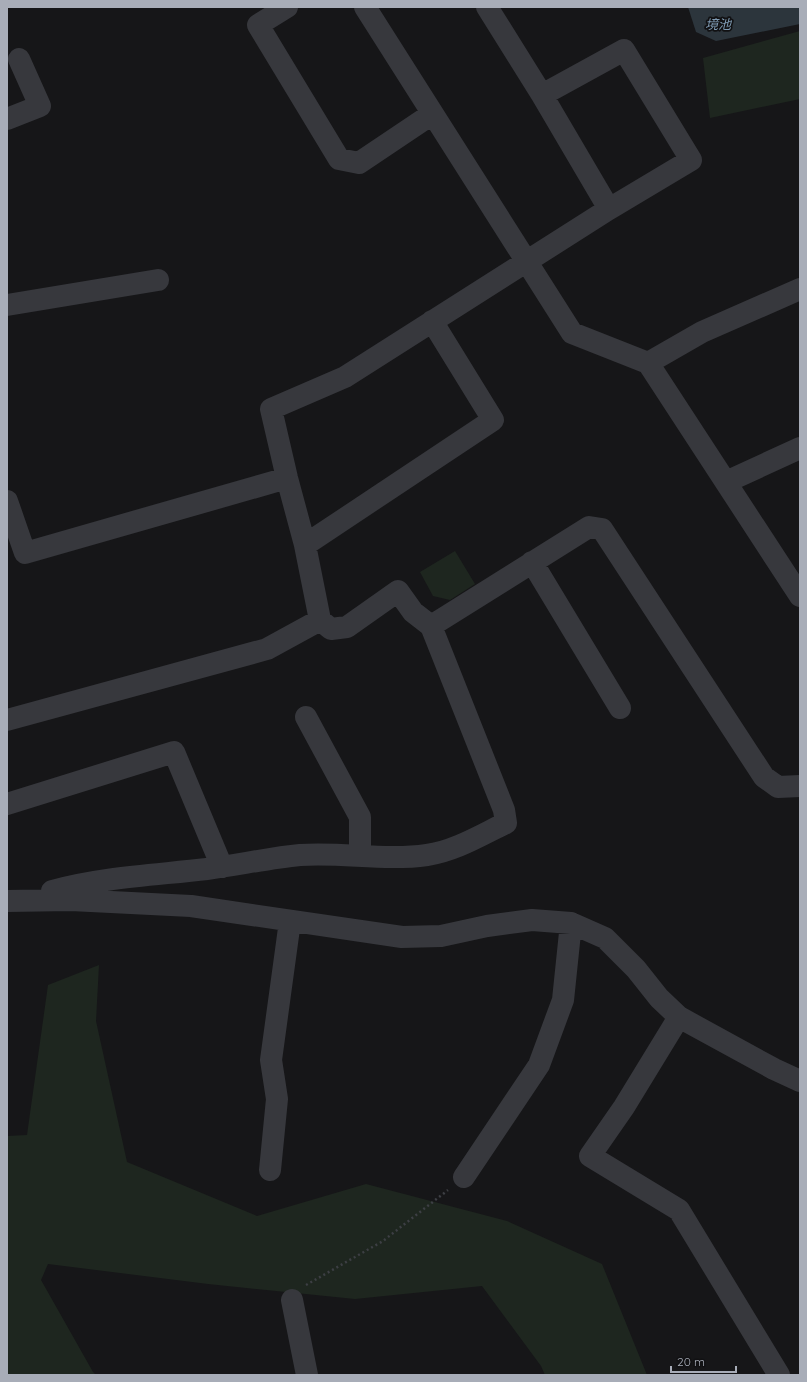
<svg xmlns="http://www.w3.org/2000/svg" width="807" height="1382" font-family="Quicksand,'Noto Sans JP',sans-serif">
  <rect width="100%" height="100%" fill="#161618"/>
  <!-- green -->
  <path fill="#1e261f" d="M 800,31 L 800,99 L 710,118 L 703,58 Z
    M 455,551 L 475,584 L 450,600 L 433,596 L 420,572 Z
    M 99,965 L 96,1021 L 127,1162 L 257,1216 L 366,1184 L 507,1221 L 602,1264 L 647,1375 L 545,1375 L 541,1366 L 482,1286 L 355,1299 L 208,1284 L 48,1264 L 41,1280 L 93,1372 L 96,1375 L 7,1375 L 7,1136 L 27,1135 L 48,985 Z"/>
  <!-- water -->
  <path fill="#2c353c" d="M 688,7 L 800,7 L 800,24 L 716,41 L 696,32 Z"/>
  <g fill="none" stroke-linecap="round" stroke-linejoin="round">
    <!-- path -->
    <path stroke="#3d3f44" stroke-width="2.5" stroke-dasharray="2 3" stroke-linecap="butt" d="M 306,1285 L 383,1241 L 448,1190"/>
    <!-- minor -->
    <path stroke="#37383d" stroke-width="22" d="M 287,7 L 258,25 L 339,159 L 359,163 L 432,114
      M 365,7 L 572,333 L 648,363 L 800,596
      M 487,7 L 542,95 L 609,209
      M 7,119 L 40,106 L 19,59
      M 7,305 L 158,280
      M 648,363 L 702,332 L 800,289
      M 726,482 L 800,448
      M 7,501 L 25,553 L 287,478
      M 305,545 L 493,420 L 432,321
      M 532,562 L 620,708
      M 320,620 L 331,629 L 347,627 L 398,591 L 413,612 L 431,626 L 589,527 L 602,529 L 764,777 L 778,787 L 800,786
      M 306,717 L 360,817 L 360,855
      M 7,720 L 267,649 L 320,620 L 305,545 L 287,478 L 271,409 L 345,377 L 609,209 L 691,160 L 624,50 L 542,95
      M 7,804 L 174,752 L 222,867
      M 52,891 C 102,877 156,875 207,869 C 238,865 269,858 300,855 C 343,852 385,861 427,855 C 455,851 481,835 506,823 L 504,810 L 431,626
      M 7,901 L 71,900 L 191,906 L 402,937 L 441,936 L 487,926 L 532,920 L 571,923 L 605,938 L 636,969 L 659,998 L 679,1017 L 774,1069 L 800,1081
      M 679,1017 L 624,1107 L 590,1156 L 679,1210 L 779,1375
      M 270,1170 L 277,1099 L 271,1060 L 290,921
      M 464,1177 L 539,1065 L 563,1000 L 571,923
      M 292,1300 L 307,1375"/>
  </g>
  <g text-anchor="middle" stroke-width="3.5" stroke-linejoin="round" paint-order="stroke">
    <!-- water labels -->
    <g font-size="13" font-style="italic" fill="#7f9bb3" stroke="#111113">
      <text x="718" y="29">境池</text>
    </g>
  </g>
  <!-- border -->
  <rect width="807" height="1382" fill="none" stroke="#a8adb8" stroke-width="16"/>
  <!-- scale -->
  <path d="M671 1366v6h65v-6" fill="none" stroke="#a8adb8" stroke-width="2"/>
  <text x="677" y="1366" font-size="12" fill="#a8adb8" stroke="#111113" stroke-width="3" paint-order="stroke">20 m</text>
</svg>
